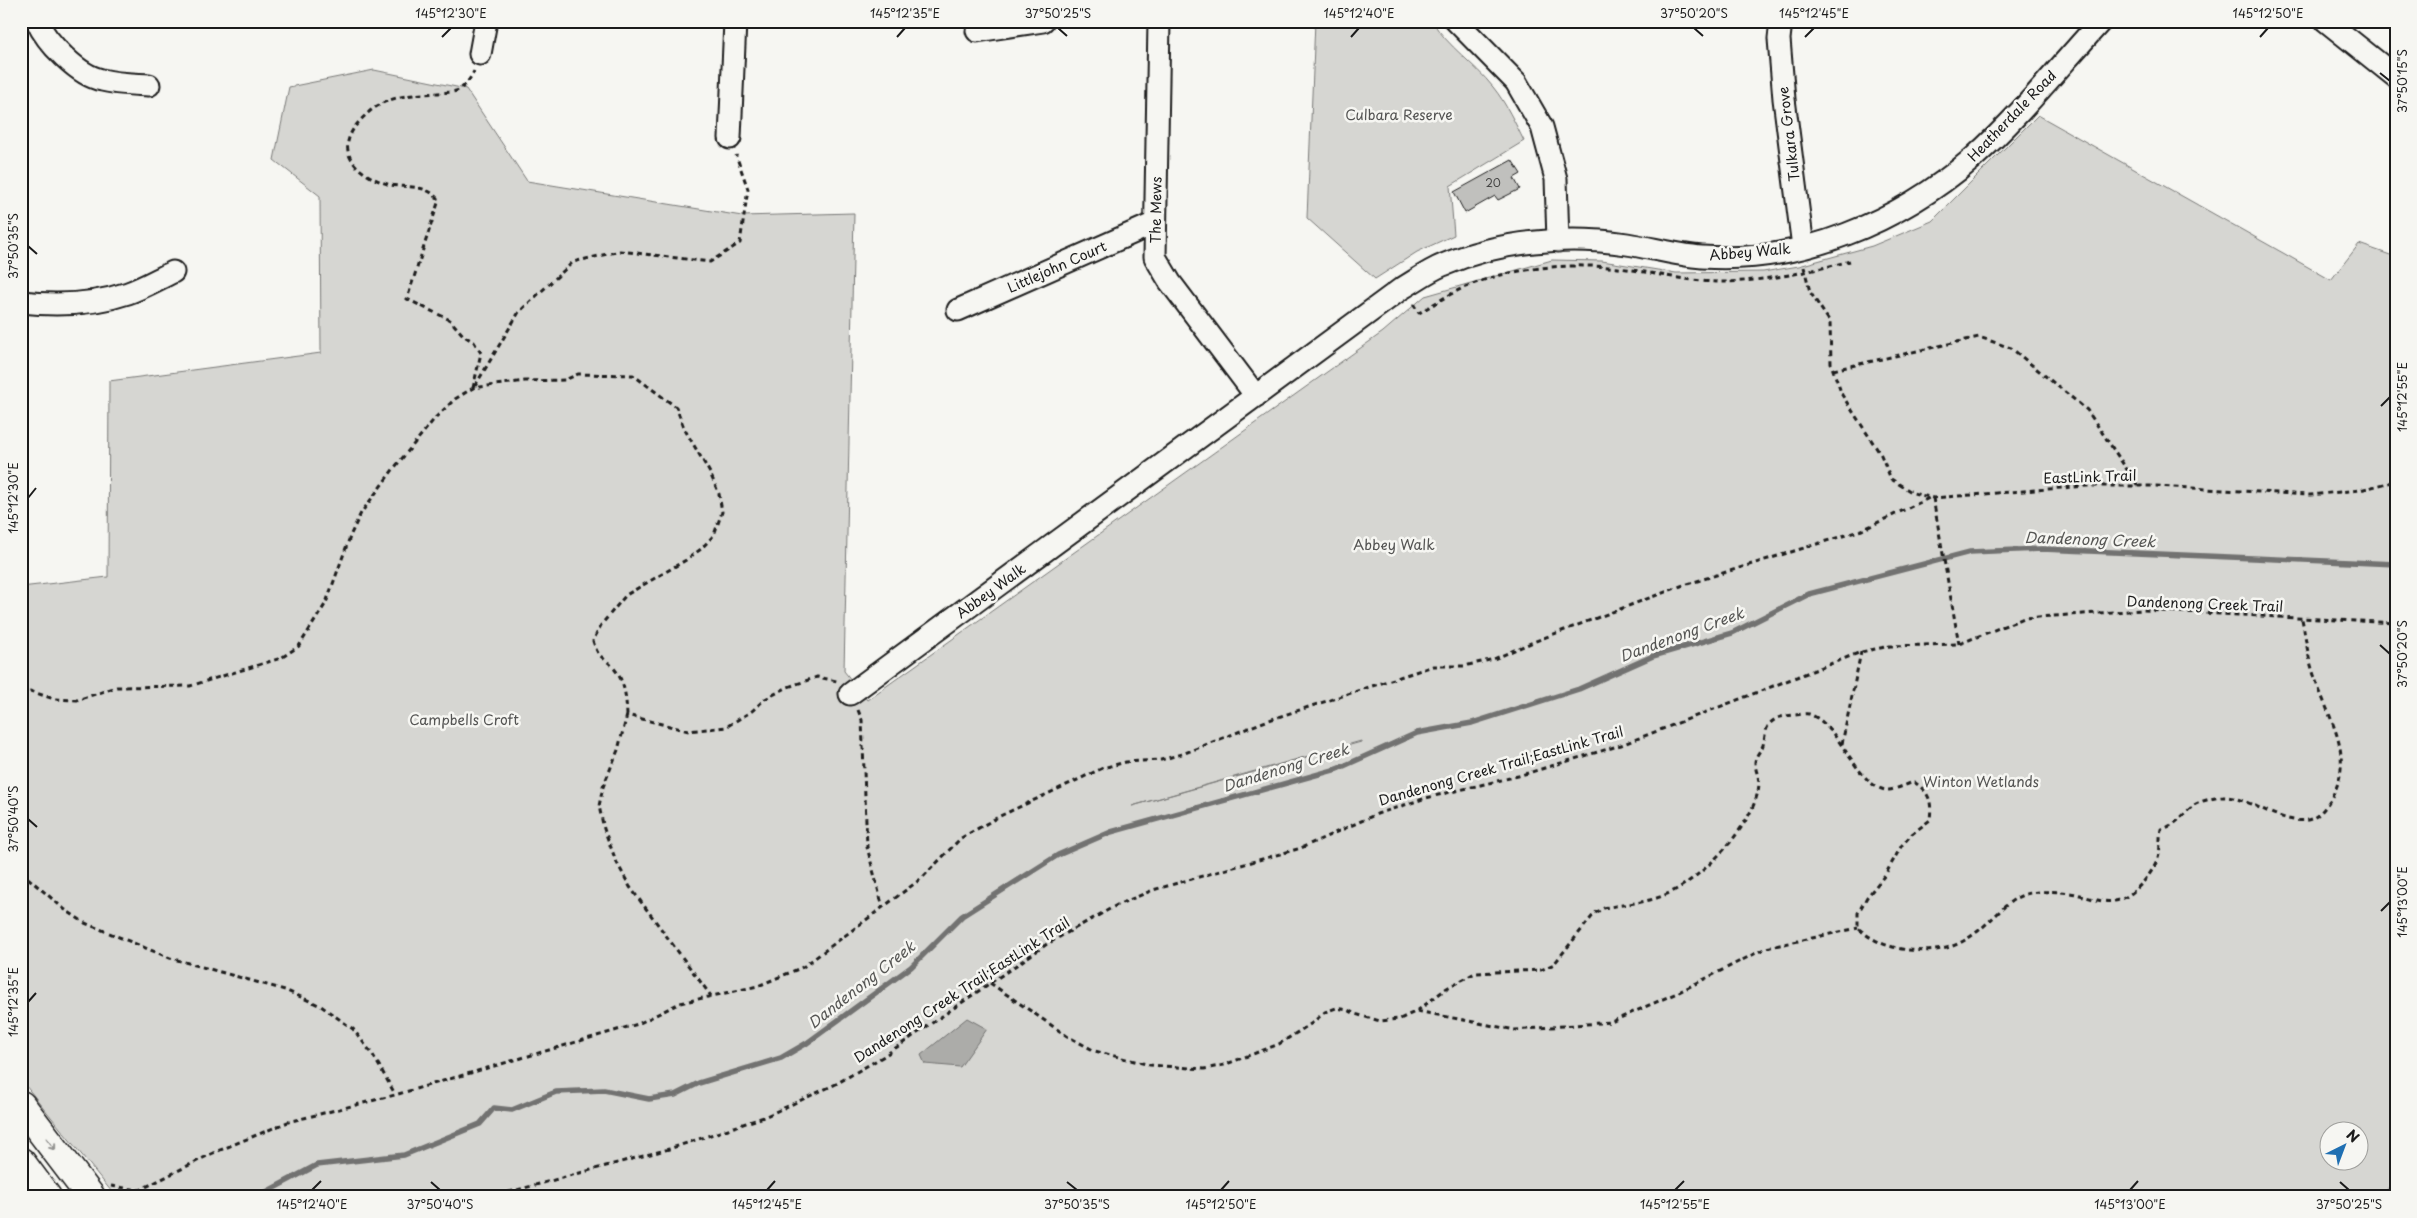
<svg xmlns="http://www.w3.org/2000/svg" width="2417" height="1218" font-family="'Playpen Sans',sans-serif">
  <rect width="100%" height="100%" fill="#f6f6f2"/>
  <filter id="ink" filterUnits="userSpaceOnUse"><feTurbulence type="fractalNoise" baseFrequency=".02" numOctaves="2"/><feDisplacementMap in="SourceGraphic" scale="10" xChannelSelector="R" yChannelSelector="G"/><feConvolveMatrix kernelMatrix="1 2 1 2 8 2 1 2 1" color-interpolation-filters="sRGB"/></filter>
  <g filter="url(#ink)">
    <!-- green -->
    <path fill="#d6d6d2" stroke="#797977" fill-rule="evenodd" d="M 1315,21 L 1432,21 C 1448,47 1474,63 1493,87 C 1506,103 1515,123 1524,141 L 1450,186 L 1454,235 L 1417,252 L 1375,279 L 1307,218 Z
      M 374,70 L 466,89 L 527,181 L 742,216 L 854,213 L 844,671 L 867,700 L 1383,332 L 1425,296 L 1552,260 L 1602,261 L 1676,273 L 1763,272 L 1799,266 L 1872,246 L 1932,221 L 2038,115 L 2331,280 L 2359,244 L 2396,257 L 2396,1179 L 2380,1197 L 116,1197 L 21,1080 L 21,587 L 108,577 L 109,381 L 321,353 L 320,196 L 274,160 L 289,87 ZM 1361,741 L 1361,742 L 1132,806 ZM 2330,1130 L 2360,1130 L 2360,1160 L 2330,1160 Z"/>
    <!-- water -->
    <path fill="#acaca9" stroke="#727271" d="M 967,1018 L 987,1029 L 960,1067 L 925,1064 L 921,1055 Z"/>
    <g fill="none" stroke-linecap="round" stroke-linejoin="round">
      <!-- stream -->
      <path stroke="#727271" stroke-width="5.5" d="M 257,1197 L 317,1165 L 404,1155 L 480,1124 L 494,1108 L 512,1110 L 556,1092 L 604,1090 L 649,1099 L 675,1095 L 699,1083 L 781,1058 L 807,1043 L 911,967 L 962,916 L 1058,855 L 1111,832 L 1337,769 L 1417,733 L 1472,723 L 1579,689 L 1653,656 L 1732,633 L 1809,594 L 1970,552 L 2042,549 L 2396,564"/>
    </g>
    <!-- building -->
    <path fill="#c0c0bd" stroke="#1c1c1c" d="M 1512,160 L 1521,174 L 1514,178 L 1520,189 L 1498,200 L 1495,196 L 1465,213 L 1454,192 Z"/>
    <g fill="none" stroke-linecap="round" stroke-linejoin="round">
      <!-- street casing -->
      <g stroke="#1c1c1c" stroke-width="25">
        <path id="street" d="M 37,21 C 46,42 79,76 102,80 C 117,84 134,84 149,85
          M 1159,21 L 1155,257 L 1170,282 L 1256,396
          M 1456,21 L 1516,82 L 1542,127 L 1556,179 L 1558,241
          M 1781,21 L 1779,39 L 1784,99 L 1803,247
          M 2326,21 L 2396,77
          M 977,31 L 1043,21
          M 480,54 L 486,21
          M 730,138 L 735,21
          M 21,302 C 58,306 93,305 128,293 C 143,288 158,279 173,272
          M 958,310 L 1155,223
          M 850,694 L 1401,289 C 1415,281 1428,271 1443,265 C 1499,241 1567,235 1627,244 C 1652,248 1676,255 1702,257 C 1800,264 1899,222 1973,158 C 2019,117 2059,67 2101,21"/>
      </g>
      <!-- primary casing -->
      <g stroke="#1c1c1c" stroke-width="31">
        <path id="primary" d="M 21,1105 L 91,1197
          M 21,1162 L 47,1197"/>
      </g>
      <!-- path -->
      <path stroke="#1c1c1c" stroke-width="3" stroke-dasharray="5 4" stroke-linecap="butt" d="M 1804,267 L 1810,292 L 1830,322 L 1831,364 L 1842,395 L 1881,455 L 1891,479 L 1913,493 L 1933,498 L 2087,486 L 2156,486 L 2310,495 L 2360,490 L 2396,481
        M 1413,304 L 1419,313 C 1431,306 1443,298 1455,292 C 1505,266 1578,261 1633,270 C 1663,275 1692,282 1723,282 C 1767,281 1808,272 1850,261
        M 1833,370 L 1979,337 L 2011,348 L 2087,410 L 2138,486
        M 475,386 L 519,312 L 573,262 L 620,251 L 710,262 L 740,243 L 748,189 L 736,155
        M 473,388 L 481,353 L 474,342 L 464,336 L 450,320 L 407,299 L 438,203 L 437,198 C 425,184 407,188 391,185 C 374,181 351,168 348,151 C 345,135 358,122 369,112 C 389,95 412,95 437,93 C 443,92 451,93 456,91 C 464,88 471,78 474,71
        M 1933,498 L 1959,644
        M 21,688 L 54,699 L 77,700 L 117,687 L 190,686 L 281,658 L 299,646 L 326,603 L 351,534 L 361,513 L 395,467 L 436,417 L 455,399 L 473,388 L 525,381 L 565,380 L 578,374 L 633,375 L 676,407 L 685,430 L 710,473 L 719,494 L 722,512 L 714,535 L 701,549 L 686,560 L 626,595 L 601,625 L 593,641 C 599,659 600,654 612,666 C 625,680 626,697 627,715 L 689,731 L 726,727 L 752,711 L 765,699 L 788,687 L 817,677 L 837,681
        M 858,710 L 862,720 L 867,847 L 883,908
        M 627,715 L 618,750 L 603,787 L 599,806 L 604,829 L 616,861 L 630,887 L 711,996
        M 1842,744 L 1861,652
        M 21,872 L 64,909 L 85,923 L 170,958 L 285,990 L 321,1006 L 353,1029 L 373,1055 L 395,1094
        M 990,983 L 1067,1036 L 1095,1051 L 1150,1065 L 1204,1069 L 1224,1065 L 1279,1044 L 1312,1023 L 1325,1012 L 1336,1008 L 1348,1010 L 1355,1014 L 1380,1021 L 1400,1019 L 1417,1011 L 1447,988 L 1475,973 L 1541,970 L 1554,964 L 1595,913 L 1604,908 C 1624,904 1648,903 1667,894 C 1702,879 1756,824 1759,784 C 1759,776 1755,770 1755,762 C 1756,754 1761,751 1763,745 C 1766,735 1764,725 1776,719 C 1781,716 1788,716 1794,715 C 1798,715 1805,713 1809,714 C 1840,724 1859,792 1889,790 C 1897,789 1907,784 1914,782 C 1930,793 1932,801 1930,820 L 1912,834 L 1902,845 L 1885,875 L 1867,897 L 1858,913 L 1858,928 C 1872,941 1890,948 1909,950 C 1952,954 1969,941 1999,912 C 2007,904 2018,895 2030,893 C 2044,891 2062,891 2076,894 C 2092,898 2107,906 2124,898 C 2137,891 2153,873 2158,858 C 2161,850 2159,838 2161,829 C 2176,826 2183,814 2194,805 C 2200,801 2216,797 2223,797 C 2249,796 2284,828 2311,819 C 2319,816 2326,807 2330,800 C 2357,756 2329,721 2315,678 C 2308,659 2306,639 2302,619
        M 1417,1011 L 1515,1030 L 1611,1022 L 1679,992 L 1766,948 L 1858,928
        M 111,1186 L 140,1190 L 213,1153 L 288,1122 L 395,1095 L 638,1024 L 680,1003 L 758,986 L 803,967 L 922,878 L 961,838 L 1000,816 L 1103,768 L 1126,762 L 1161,760 L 1185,753 L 1266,721 L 1433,666 L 1464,666 L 1494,659 L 1533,642 L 1681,586 L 1862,530 L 1929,498
        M 491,1197 L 669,1149 L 764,1117 L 836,1084 L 884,1056 L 1047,944 L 1117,905 L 1153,890 L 1301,848 L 1377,814 L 1426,798 L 1518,776 L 1621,745 L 1861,652 L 1890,646 L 1959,644 L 2024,618 L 2143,610 L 2396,623"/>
      <!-- street -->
      <use href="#street" stroke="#f6f6f2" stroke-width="21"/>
      <!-- primary -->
      <use href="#primary" stroke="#f6f6f2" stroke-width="28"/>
    </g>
    <!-- one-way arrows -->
    <defs><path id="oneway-shaft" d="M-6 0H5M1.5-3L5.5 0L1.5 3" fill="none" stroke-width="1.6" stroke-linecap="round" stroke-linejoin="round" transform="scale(1.25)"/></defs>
    <use stroke="#949492" href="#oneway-shaft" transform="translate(51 1144) rotate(53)"/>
  </g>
  <!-- ticks -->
  <path fill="none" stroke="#1c1c1c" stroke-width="2" d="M 1058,28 L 1067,36M 1694,28 L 1703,36M 442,37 L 451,28M 897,37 L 905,28M 1351,37 L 1359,28M 1805,37 L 1814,28M 2260,37 L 2268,28M 2380,73 L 2390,81M 28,246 L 37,254M 2381,406 L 2390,397M 28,498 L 36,488M 2380,645 L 2390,654M 28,819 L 37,827M 2381,911 L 2390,902M 28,1002 L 36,993M 431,1182 L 440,1190M 1067,1182 L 1077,1190M 2340,1182 L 2349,1190M 312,1190 L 321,1181M 767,1190 L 775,1181M 1221,1190 L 1229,1181M 1675,1190 L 1684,1181M 2130,1190 L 2138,1181"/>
  <g text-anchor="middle" stroke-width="5" stroke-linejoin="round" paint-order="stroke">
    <!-- number labels -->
    <g font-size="11" fill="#454544">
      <text x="1493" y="187">20</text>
    </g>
    <!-- park labels -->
    <g font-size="14" fill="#545453" stroke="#f6f6f2">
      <text x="1399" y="120">Culbara Reserve</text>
      <text x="1394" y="550">Abbey Walk</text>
      <text x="464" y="725">Campbells Croft</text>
      <text x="1981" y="787">Winton Wetlands</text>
    </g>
    <!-- street labels -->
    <g font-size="14" fill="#1c1c1c" stroke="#f6f6f2">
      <text transform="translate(2012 116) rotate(-46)" y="5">Heatherdale Road</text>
      <text transform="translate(1789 134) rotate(-97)" y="5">Tulkara Grove</text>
      <text transform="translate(1156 210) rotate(-89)" y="5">The Mews</text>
      <text transform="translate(1750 252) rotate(-5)" y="5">Abbey Walk</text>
      <text transform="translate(1057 267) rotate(-24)" y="5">Littlejohn Court</text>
      <text transform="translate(2090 477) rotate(-2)" y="5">EastLink Trail</text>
      <text transform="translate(991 591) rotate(-36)" y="5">Abbey Walk</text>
      <text transform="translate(2205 604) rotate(2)" y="5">Dandenong Creek Trail</text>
      <text transform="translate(1501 766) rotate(-16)" y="5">Dandenong Creek Trail;EastLink Trail</text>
      <text transform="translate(962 990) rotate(-33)" y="5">Dandenong Creek Trail;EastLink Trail</text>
    </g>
    <!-- water labels -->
    <g font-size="15" font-style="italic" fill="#565654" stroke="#f6f6f2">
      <text transform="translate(2090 540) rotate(2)" y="5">Dandenong Creek</text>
      <text transform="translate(1682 635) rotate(-20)" y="5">Dandenong Creek</text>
      <text transform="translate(1286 768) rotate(-17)" y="5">Dandenong Creek</text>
      <text transform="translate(862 985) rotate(-38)" y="5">Dandenong Creek</text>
    </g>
  </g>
  <!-- margin -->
  <rect width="2417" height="1218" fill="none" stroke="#f6f6f2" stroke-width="55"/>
  <!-- north arrow -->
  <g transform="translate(2344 1146) rotate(42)"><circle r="24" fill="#f6f6f2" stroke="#9f9f9c"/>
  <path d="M0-4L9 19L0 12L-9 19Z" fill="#1f6fb2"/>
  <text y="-8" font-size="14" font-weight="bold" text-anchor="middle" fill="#1c1c1c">N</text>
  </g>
  <rect x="28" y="28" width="2362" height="1162" fill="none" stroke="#1c1c1c" stroke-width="2"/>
  <g font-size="12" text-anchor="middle" fill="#1c1c1c">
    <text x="451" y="18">145°12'30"E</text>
    <text x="905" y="18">145°12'35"E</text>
    <text x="1058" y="18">37°50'25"S</text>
    <text x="1359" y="18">145°12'40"E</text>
    <text x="1694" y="18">37°50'20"S</text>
    <text x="1814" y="18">145°12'45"E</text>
    <text x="2268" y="18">145°12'50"E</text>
    <text transform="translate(2403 81) rotate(-90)" y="4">37°50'15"S</text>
    <text transform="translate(14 246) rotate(-90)" y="4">37°50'35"S</text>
    <text transform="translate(2403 397) rotate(-90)" y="4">145°12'55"E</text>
    <text transform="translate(14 498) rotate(-90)" y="4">145°12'30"E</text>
    <text transform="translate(2403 654) rotate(-90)" y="4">37°50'20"S</text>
    <text transform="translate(14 819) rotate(-90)" y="4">37°50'40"S</text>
    <text transform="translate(2403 902) rotate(-90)" y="4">145°13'00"E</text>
    <text transform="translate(14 1002) rotate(-90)" y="4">145°12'35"E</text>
    <text x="312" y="1209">145°12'40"E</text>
    <text x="440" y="1209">37°50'40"S</text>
    <text x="767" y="1209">145°12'45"E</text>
    <text x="1077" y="1209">37°50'35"S</text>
    <text x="1221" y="1209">145°12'50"E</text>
    <text x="1675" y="1209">145°12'55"E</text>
    <text x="2130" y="1209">145°13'00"E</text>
    <text x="2349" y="1209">37°50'25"S</text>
  </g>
</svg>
